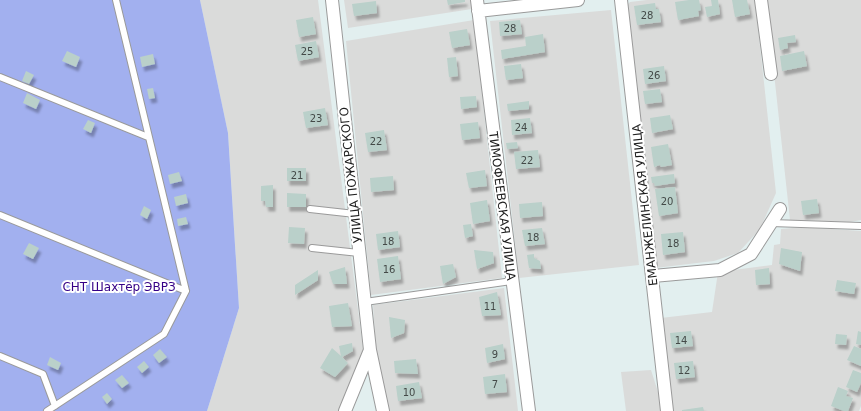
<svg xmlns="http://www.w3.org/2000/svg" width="861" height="411" font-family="'DejaVu Sans',sans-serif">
  <defs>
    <filter id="shadow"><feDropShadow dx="2.5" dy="4.5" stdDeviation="1" flood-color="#0004"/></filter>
  </defs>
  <rect width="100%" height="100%" fill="#e2efef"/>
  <!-- residential -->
  <path fill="#dadbda" d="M 200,0 L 318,0 L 364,356 L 341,411 L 207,411 L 239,308 L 228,133 Z
    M 344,0 L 471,0 L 472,9 L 348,28 Z
    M 647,0 L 755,0 L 776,193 L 760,229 L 738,253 L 714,261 L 655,268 L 625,7 L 630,2 Z
    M 766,0 L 861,0 L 861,220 L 850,222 L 790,220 Z
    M 611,10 L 639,265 L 519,278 L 490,21 Z
    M 474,20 L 502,278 L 371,295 L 346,41 Z
    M 804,227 L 861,231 L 861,406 L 859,411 L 672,411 L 661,318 L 712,312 L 718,272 L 772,265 L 774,245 L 780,244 L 781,229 Z
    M 504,288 L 518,411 L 388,411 L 376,351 L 373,305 Z
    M 651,370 L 664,411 L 626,411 L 621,372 Z"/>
  <!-- grass -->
  <path fill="#a2b0ef" d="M 0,0 L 200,0 L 228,133 L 239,308 L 207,411 L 0,411 Z"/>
  <!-- building -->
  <path fill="#bad0ca" filter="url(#shadow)" d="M 447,0 L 465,0 L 465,2 L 448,5 Z
    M 689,0 L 699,0 L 701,10 L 698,11 L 699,16 L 678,20 L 675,2 Z
    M 711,0 L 718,0 L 720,14 L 707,17 L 705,7 L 712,6 Z
    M 732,0 L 747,0 L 750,14 L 735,17 Z
    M 376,1 L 377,13 L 354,16 L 352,4 Z
    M 655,3 L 656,9 L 659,9 L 661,22 L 637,25 L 634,6 Z
    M 313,17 L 316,34 L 299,37 L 296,20 Z
    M 520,20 L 522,34 L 500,36 L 499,22 Z
    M 467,29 L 470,45 L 452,48 L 449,32 Z
    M 543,34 L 545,52 L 502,59 L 501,50 L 526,46 L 525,37 Z
    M 795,35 L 796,42 L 787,43 L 788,48 L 780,50 L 778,38 Z
    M 316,41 L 319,57 L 298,61 L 295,45 Z
    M 67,51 L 80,57 L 76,67 L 62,61 Z
    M 804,51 L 807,66 L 782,71 L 780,56 Z
    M 153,54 L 155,64 L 142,67 L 140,57 Z
    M 456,57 L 458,76 L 449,77 L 447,58 Z
    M 521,64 L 523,78 L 506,80 L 504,66 Z
    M 664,66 L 666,81 L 645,84 L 643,69 Z
    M 26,71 L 34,75 L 29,84 L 22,81 Z
    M 153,88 L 155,98 L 149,99 L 147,89 Z
    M 660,89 L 662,102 L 645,104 L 643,91 Z
    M 27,93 L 40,100 L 36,109 L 23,103 Z
    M 476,96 L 477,107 L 461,109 L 460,97 Z
    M 529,101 L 529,109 L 508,111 L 507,104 Z
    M 325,108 L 328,125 L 306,128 L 303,112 Z
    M 670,115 L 673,129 L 652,133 L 650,118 Z
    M 530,118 L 532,133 L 512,135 L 511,120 Z
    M 88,120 L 95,123 L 91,133 L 83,129 Z
    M 478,122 L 480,138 L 462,140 L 460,124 Z
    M 384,130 L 387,150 L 368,152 L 365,133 Z
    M 517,142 L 518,148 L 507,149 L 506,143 Z
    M 668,144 L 672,165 L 661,167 L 660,165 L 654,167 L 651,147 Z
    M 538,150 L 540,167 L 516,169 L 514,152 Z
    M 287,168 L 306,168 L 306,181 L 287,181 Z
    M 485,170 L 487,186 L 469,188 L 466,173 Z
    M 179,172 L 182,181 L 170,184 L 168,175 Z
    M 674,174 L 675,183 L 655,186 L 654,183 L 652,183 L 651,177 Z
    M 393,176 L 394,190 L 371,192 L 370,178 Z
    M 273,185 L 273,207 L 266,207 L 265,201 L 261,201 L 261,186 Z
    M 675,187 L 678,213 L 659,216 L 655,189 Z
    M 287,193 L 306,194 L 306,207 L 287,207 Z
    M 186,194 L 188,203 L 176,206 L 174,197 Z
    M 817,199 L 819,213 L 803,215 L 801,201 Z
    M 487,200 L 490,221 L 473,224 L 470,203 Z
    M 542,202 L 543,216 L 520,218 L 519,204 Z
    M 144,206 L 151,210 L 147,219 L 140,215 Z
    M 186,217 L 188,224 L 178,226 L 177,219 Z
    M 471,224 L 473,236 L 465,238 L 463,225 Z
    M 289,227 L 305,228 L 304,244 L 288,243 Z
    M 542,228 L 545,244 L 525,246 L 522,230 Z
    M 398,231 L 400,247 L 378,250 L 376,234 Z
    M 683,232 L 685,252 L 663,255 L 661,234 Z
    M 29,243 L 39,248 L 33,259 L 23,254 Z
    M 781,248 L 802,252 L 800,271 L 779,264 Z
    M 474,250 L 493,252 L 494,263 L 477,269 Z
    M 534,254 L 534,258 L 540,261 L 541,269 L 529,268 L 527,255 Z
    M 398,256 L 401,279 L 380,282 L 377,259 Z
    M 453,264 L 456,277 L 443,284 L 440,266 Z
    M 345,267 L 347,284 L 333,284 L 329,272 Z
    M 769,268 L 770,284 L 756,285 L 755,270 Z
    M 318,270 L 318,280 L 295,295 L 295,285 Z
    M 837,280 L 856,283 L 854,294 L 835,291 Z
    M 497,292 L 501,315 L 482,316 L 479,297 Z
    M 348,303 L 352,326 L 332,327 L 329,306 Z
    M 389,317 L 405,320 L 404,333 L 391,338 Z
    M 691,331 L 693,346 L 672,348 L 670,333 Z
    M 858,331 L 861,332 L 861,345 L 856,344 Z
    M 836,334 L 847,335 L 846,345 L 835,344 Z
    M 352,343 L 353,351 L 342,357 L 348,363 L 335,377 L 320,368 L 332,348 L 341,356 L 339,346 Z
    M 503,344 L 505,359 L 487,363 L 485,348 Z
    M 854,346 L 861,349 L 861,366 L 847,360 Z
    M 160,349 L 167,357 L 159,363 L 153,355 Z
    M 50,357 L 61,363 L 58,370 L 47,365 Z
    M 416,359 L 418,374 L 395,373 L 394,361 Z
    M 144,361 L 149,367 L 142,373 L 137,367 Z
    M 693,361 L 695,377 L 676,379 L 674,363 Z
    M 853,370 L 861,373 L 861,383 L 857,392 L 846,387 Z
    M 505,374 L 507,392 L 485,394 L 483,377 Z
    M 122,375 L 129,383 L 122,388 L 115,380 Z
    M 419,382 L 422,398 L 398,401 L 396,386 Z
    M 838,387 L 848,391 L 846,396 L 853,398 L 848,411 L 844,411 L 831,406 Z
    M 107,393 L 112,399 L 107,404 L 102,397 Z
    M 703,407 L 704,411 L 682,411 L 682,410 Z"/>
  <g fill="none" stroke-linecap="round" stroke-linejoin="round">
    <!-- lane casing -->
    <g stroke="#9a9a9a" stroke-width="8">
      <path id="lane" d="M 0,77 L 148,137
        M 310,209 L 355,214
        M 0,215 L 186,291
        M 771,223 L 861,226
        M 312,248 L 359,253
        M 365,302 L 512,281
        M 0,356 L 43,374 L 55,406
        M 47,411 L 164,334 L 186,291 L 116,0"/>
    </g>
    <!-- street casing -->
    <g stroke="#9a9a9a" stroke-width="14">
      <path id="street" d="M 332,0 L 370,350 L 383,411
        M 477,0 L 529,411
        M 621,0 L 667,411
        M 761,0 L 771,74
        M 478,11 L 578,0
        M 653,276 L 720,270 L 751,254 L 780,209
        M 345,411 L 370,350"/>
    </g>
    <!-- lane -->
    <use href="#lane" stroke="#fff" stroke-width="6"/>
    <!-- street -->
    <use href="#street" stroke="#fff" stroke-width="12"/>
  </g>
  <g text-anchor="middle" stroke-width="4" stroke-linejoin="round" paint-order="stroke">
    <!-- number labels -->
    <g font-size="10" fill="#444a48">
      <text x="647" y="19">28</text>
      <text x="510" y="32">28</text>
      <text x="307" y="55">25</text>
      <text x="654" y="79">26</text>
      <text x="316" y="122">23</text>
      <text x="521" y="131">24</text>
      <text x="376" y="145">22</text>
      <text x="527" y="164">22</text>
      <text x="297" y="179">21</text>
      <text x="667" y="205">20</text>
      <text x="533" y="241">18</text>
      <text x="388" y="245">18</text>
      <text x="673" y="247">18</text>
      <text x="389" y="273">16</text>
      <text x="490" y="310">11</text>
      <text x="681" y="344">14</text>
      <text x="495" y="358">9</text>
      <text x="684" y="374">12</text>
      <text x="495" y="388">7</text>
      <text x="409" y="396">10</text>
    </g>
    <!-- street labels -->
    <g font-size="12" fill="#1d1d1d" stroke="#fff">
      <text transform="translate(351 175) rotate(-96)" y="4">УЛИЦА ПОЖАРСКОГО</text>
      <text transform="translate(645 205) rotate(-96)" y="4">ЕМАНЖЕЛИНСКАЯ УЛИЦА</text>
      <text transform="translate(502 206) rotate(83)" y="4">ТИМОФЕЕВСКАЯ УЛИЦА</text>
    </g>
    <!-- park labels -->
    <g font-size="12" fill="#350086" stroke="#fff">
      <text x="119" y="291">СНТ Шахтёр ЭВРЗ</text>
    </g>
  </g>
</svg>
